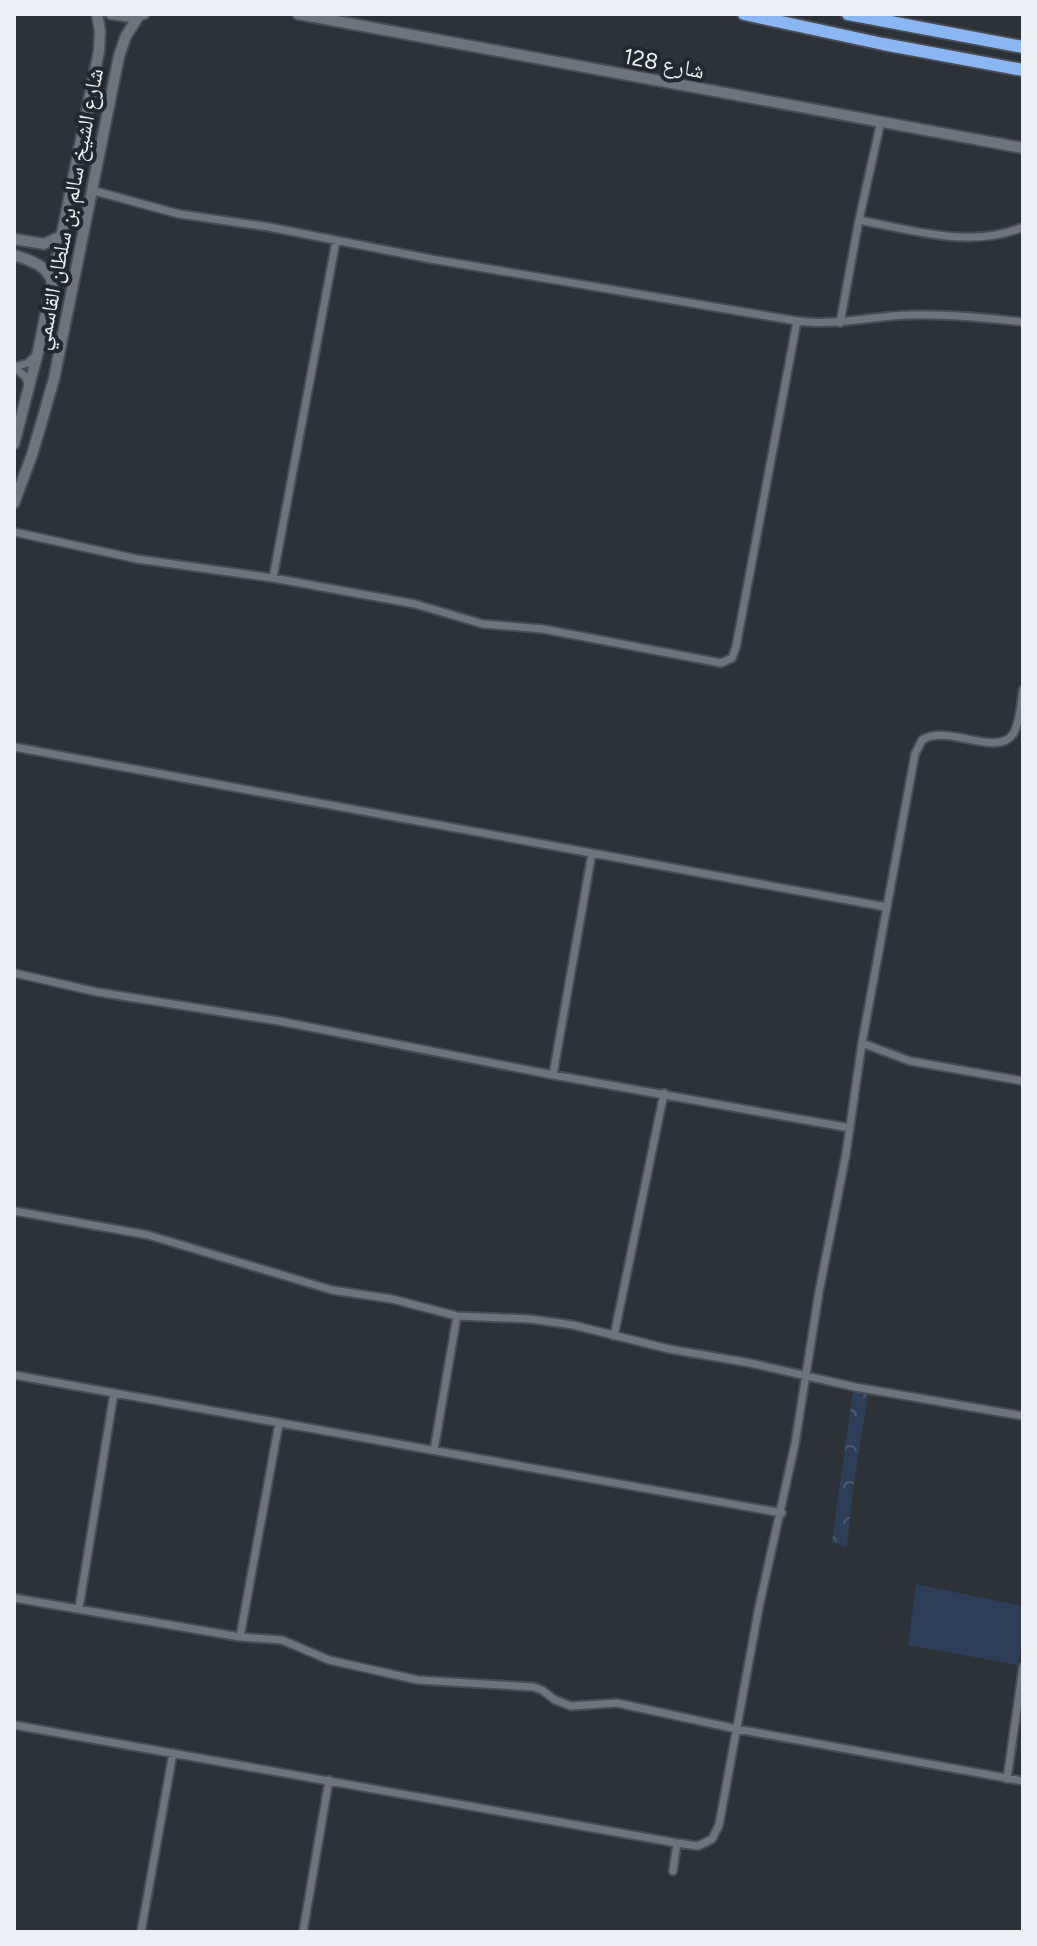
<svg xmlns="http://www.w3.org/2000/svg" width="1037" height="1946" font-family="Figtree,'Noto Naskh Arabic',sans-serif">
  <defs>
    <pattern id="forest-crowns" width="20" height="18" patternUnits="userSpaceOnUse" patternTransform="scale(2)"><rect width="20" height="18" fill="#2c3e58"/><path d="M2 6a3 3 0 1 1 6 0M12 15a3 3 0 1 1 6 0" fill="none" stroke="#4b5a71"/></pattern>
  </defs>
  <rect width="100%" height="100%" fill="#2d3239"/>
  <!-- green -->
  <path fill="#2c3e58" d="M 916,1584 L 1023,1606 L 1023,1638 L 1018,1665 L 908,1645 Z"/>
  <!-- forest -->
  <path fill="url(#forest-crowns)" d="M 853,1391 L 868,1394 L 852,1497 L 847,1547 L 832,1542 Z"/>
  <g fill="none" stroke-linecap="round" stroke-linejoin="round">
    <!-- street casing -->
    <g stroke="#494d53" stroke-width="11">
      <path id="street" d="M 91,190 L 179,214 L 269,227 L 431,259 L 797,321 C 835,326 872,316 910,315 C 948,314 985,318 1023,322
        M 859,220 C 912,230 971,249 1023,227
        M 840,323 L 859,220 L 881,121
        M 14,367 L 28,363 L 36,355
        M 14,367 L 25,376 L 29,386
        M 14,532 L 137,559 L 273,578 L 415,604 L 483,624 L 543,629 L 721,663 L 732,658 L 736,647 L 797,321
        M 273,578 L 336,241
        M 14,747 L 886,907
        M 14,973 L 97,992 L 279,1021 L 553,1075 L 850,1128
        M 862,1043 L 910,1061 L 1023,1081
        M 553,1075 L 592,853
        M 14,1211 L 148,1235 L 332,1290 L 392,1299 L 457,1316 L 530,1319 L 573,1325 L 669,1349 L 750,1363 L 855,1387 L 1023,1416
        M 614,1336 L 664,1093
        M 14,1375 L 782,1513
        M 434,1450 L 457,1316
        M 14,1598 L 240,1637 L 282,1640 L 329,1660 L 418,1680 L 533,1687 L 542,1690 L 555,1700 L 571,1706 L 617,1703 L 737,1729 L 1023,1781
        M 79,1608 L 114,1393
        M 240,1637 L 279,1423
        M 14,1725 L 677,1843 L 698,1846 L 712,1839 L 719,1825 L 759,1607 L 795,1444 L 819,1292 L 846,1154 L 862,1043 L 915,754 L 922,740 C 947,723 997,758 1013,734 C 1020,723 1021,704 1023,690
        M 1007,1779 L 1023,1667
        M 673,1871 L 677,1843
        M 141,1932 L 173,1753
        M 303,1932 L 329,1780"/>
    </g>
    <!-- secondary casing -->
    <g stroke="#494d53" stroke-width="14">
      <path id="secondary" d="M 111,14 L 132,17 L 144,14
        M 298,14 L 1023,148
        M 14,239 L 44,244 L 61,236
        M 14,255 C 31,261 45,264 52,281
        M 14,444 L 38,352 L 99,51 L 100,31 L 97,14
        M 14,503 L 32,455 L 54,379 L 119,56 L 126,36 L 138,17"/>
    </g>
    <!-- highway casing -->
    <g stroke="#494d53" stroke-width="16">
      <path id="highway" d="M 744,14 L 883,44 L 1023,70
        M 848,14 L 1023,47"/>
    </g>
    <!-- street -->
    <use href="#street" stroke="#6e747c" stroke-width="7"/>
    <!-- secondary -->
    <use href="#secondary" stroke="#6e747c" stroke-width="10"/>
    <!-- highway -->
    <use href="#highway" stroke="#8ab7f4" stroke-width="12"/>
  </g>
  <g text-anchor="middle" stroke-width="8" stroke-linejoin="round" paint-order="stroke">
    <!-- street labels -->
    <g font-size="22" fill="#eceff4" stroke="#23282f">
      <text transform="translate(664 63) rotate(11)" y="8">شارع 128</text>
      <text transform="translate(68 209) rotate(-79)" y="8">شارع الشيخ سالم بن سلطان القاسمي</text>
    </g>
  </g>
  <!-- border -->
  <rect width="1037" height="1946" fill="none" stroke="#eceff4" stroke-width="32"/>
</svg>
